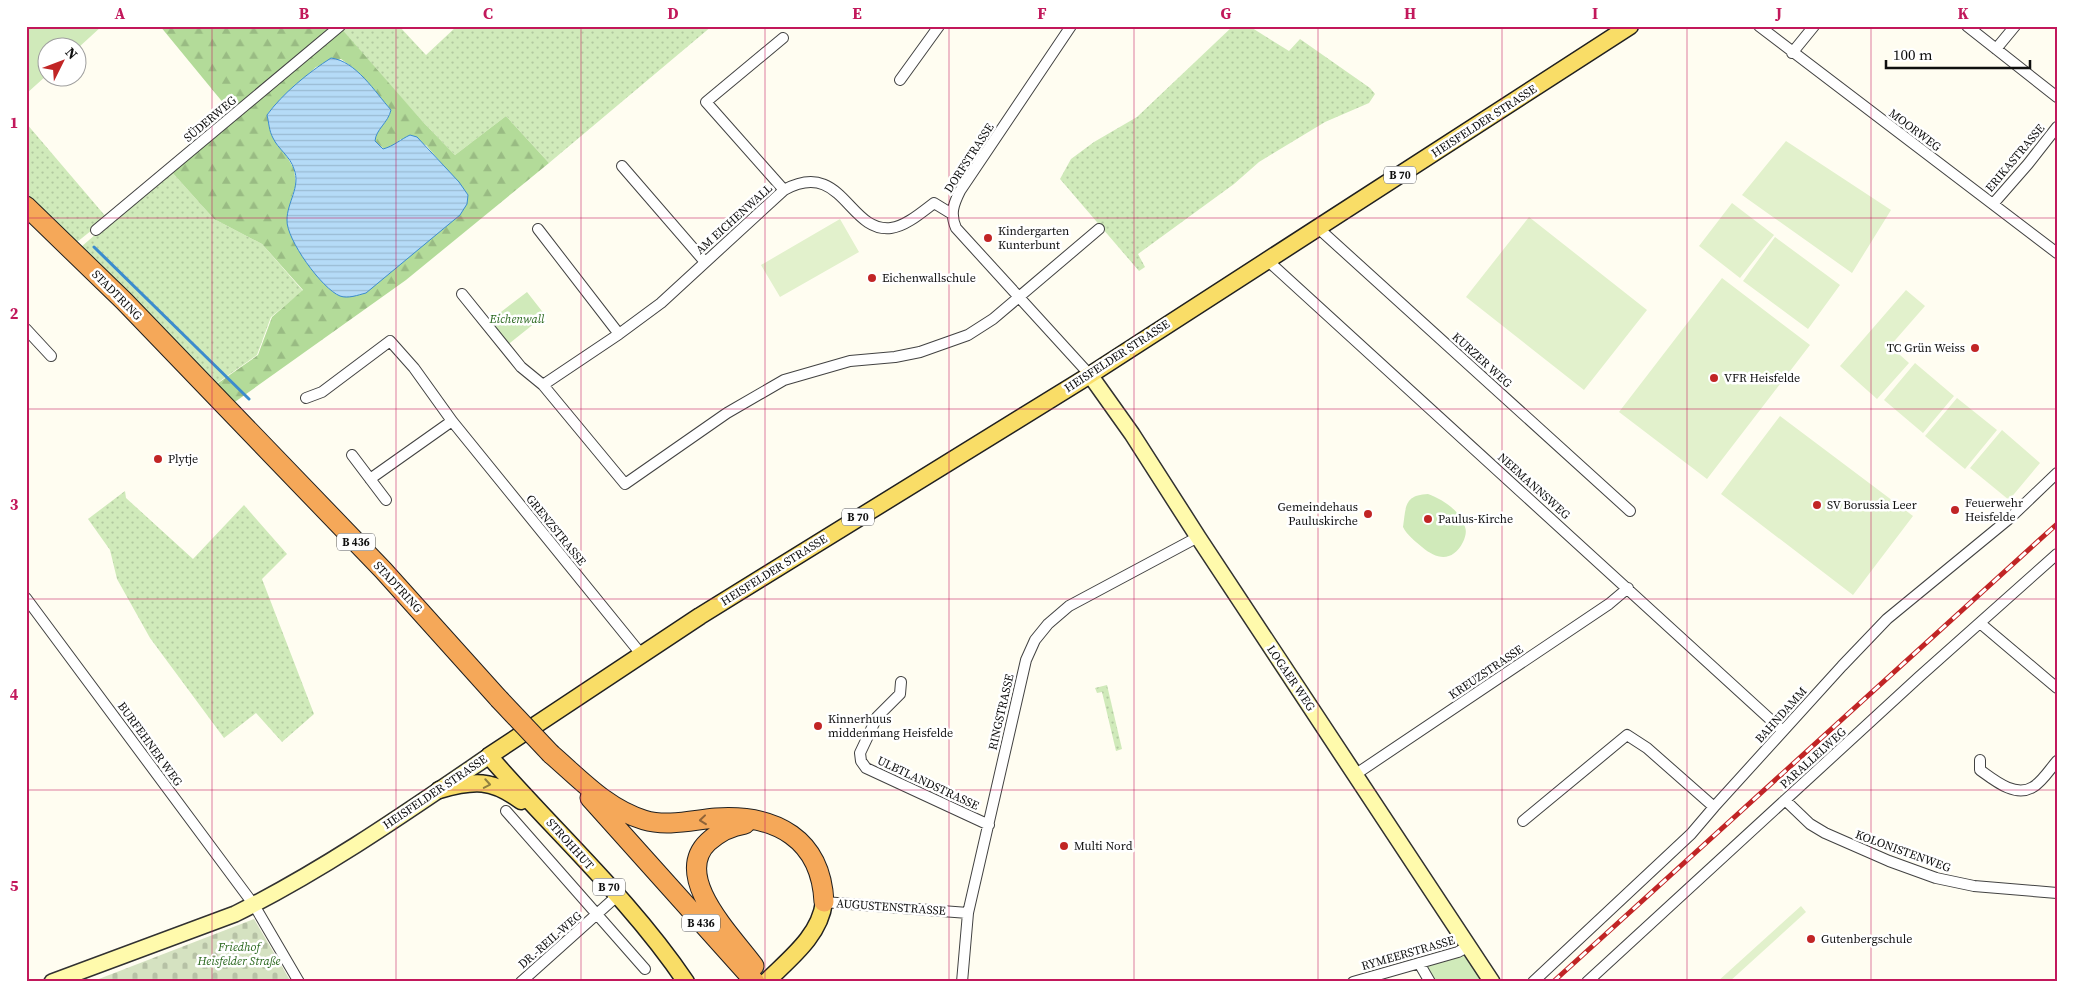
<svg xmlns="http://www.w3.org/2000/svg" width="2083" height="1008" font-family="'Source Serif 4',serif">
  <defs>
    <pattern id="grass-dots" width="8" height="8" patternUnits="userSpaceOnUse" patternTransform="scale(1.25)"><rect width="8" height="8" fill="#d0eaba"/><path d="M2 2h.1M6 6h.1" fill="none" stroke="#b1c89f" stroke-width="1.8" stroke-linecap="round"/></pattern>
    <pattern id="forest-firs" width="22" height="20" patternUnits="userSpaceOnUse" patternTransform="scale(1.25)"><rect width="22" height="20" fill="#b3db99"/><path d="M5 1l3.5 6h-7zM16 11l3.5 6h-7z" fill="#99bb83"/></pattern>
    <pattern id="cemetery-stones" width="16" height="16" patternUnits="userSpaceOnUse" patternTransform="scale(1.25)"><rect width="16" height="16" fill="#d5e2c1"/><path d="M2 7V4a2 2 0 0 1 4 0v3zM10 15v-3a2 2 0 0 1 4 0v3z" fill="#b6c1a5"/></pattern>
    <pattern id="water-rules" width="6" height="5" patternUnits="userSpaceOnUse" patternTransform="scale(1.25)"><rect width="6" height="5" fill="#b5dbf7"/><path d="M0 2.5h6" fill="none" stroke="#9abbd3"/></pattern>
  </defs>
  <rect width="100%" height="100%" fill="#fffdf1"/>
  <!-- grass -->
  <path fill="url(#grass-dots)" d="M 340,26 L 399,26 L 426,55 L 457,26 L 712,26 L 549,163 L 506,116 L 455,155 L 424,123 L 339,28 Z
    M 1233,26 L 1249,26 L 1289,51 L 1300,39 L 1370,88 L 1375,94 L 1369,103 L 1325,122 L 1259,162 L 1234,184 L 1138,254 L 1145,267 L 1139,271 L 1060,179 L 1071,159 L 1094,142 L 1137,117 Z
    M 26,123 L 107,218 L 77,242 L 26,195 Z
    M 170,170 L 214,219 L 262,244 L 303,291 L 271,317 L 257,355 L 213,386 L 81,247 Z
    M 125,491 L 126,498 L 193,559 L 244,505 L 287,554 L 262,579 L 314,714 L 282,742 L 256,713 L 224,738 L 150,638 L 117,579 L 110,550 L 88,519 Z
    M 1107,685 L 1122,749 L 1116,751 L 1102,692 L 1097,693 L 1095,688 Z"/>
  <!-- forest -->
  <path fill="url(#forest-firs)" fill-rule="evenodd" d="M 160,26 L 339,26 L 424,123 L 455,155 L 506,116 L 549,163 L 406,280 L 232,404 L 214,386 L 258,355 L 272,317 L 303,290 L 262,244 L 214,219 L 170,170 L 234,116 ZM 341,59 L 352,67 L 391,110 C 388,123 376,128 375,141 L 384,149 L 393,146 L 401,139 L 426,145 L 468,195 L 292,196 L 296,185 L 294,169 L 283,150 L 273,138 L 267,115 L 273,107 L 316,67 Z"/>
  <!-- cemetery -->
  <path fill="url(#cemetery-stones)" d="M 254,919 L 291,982 L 91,982 Z"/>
  <!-- park -->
  <path fill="#d0eaba" d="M 26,26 L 102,26 L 78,48 L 48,48 L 47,75 L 26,94 Z
    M 527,292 L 545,315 L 506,346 L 488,322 Z
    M 1428,494 C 1442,499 1461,511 1465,527 C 1467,532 1465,538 1463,542 C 1453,562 1437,560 1422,547 C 1415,541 1407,535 1403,527 C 1406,507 1404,495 1428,494 Z
    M 1473,953 L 1489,982 L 1433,982 L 1424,967 Z"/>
  <!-- pitch -->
  <path fill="#e2f1cc" d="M 1786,141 L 1891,210 L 1852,273 L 1742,195 Z
    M 1732,203 L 1774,235 L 1740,278 L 1699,246 Z
    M 1529,217 L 1647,310 L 1584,390 L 1466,297 Z
    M 840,219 L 859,252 L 780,297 L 761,265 Z
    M 1775,237 L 1840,285 L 1808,329 L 1743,281 Z
    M 1722,278 L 1810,345 L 1707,479 L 1619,412 Z
    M 1906,290 L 1925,306 L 1890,346 L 1909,363 L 1877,399 L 1840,366 Z
    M 1915,363 L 1954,396 L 1923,433 L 1884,400 Z
    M 1957,398 L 1997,430 L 1965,469 L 1925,436 Z
    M 1780,416 L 1913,516 L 1853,595 L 1721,494 Z
    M 2002,430 L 2040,463 L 2009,500 L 1970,468 Z
    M 1801,906 L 1806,912 L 1729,982 L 1717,982 Z"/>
  <!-- water -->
  <path fill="url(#water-rules)" stroke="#3b8cce" d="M 331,58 C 356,61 375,92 391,110 C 388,123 376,129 375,141 L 383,149 C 394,146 401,139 410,135 L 417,137 L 459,182 L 468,195 L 467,204 L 460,215 L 366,293 C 358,295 348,299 340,296 C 322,289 286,239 287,220 C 287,202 301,187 294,169 C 290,156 278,149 273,138 C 269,131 269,123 267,115 C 282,94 309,72 331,58 Z"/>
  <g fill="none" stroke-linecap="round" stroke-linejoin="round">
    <!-- stream -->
    <path stroke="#3b8cce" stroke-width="3" d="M 94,247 L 249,399"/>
    <!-- street casing -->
    <g stroke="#424242" stroke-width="12">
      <path id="street" d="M 1071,26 L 960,191 C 953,205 950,214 956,228 L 1090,375
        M 1759,26 L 2057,253
        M 1967,26 L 2057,97
        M 783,38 L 706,102 L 784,190
        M 1996,49 L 2015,26
        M 1792,53 L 1814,26
        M 900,80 L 939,26
        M 622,166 L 705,262
        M 1993,204 L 2028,164 L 2057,127
        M 1317,227 L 1630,511
        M 538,229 L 619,334
        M 96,230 L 340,26
        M 1267,260 L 1783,731
        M 462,294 L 521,367 L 543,385 L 619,334 L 661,303 L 784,190 C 843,158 848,233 891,228 C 906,226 922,212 934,203 L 952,214
        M 26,329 L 51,356
        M 543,385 L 625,484 L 727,413 L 784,380 L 850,361 L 895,357 L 920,352 L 968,335 L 993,319 L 1099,229
        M 306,398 L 322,392 L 390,341 L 414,368 L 452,421 L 641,654
        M 352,455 L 386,500
        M 370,479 L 452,421
        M 26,598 L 254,905 L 299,982
        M 1980,623 L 2057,688
        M 901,682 L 900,694 L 877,717 L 860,753 L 861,761 L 866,768 L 989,825
        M 1980,760 L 1980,770 C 1994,780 2015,798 2033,787 C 2042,782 2050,769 2057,761
        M 1356,774 L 1609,604 L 1628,588
        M 1785,800 L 1810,824 L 1825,833 L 1889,861 L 1936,878 L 1974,886 L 2057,893
        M 506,811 L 645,969
        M 1523,821 L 1627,735 L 1647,748 L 1714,807
        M 824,902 L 968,913
        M 1419,963 L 1430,982
        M 521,982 L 617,896
        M 962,982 L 968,913 L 1026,660 L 1035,640 L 1048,624 L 1069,606 L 1198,537
        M 1353,982 L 1458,952 L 1469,946
        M 1533,982 L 1691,834 L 1714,807 L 1842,666 L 1887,619 L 2010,518 L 2057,473
        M 1587,982 L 1919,677 L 2057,554"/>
    </g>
    <!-- secondary casing -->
    <g stroke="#313131" stroke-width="18">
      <path id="secondary" d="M 1090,375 L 1132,434 L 1198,537 L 1492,982
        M 52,982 L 235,914 C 324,870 407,812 489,756"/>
    </g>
    <!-- primary casing -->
    <g stroke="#202020" stroke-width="19">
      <path id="primary" d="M 439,790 C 474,780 492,779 521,801
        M 686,982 C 630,899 554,831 489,756 L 700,616 L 1090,375 L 1630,26
        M 766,982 C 789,959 820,936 824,902"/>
    </g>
    <!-- highway casing -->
    <g stroke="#202020" stroke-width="21">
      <path id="highway" d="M 26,206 L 124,301 L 383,570 L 499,699
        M 551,754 C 580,779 607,809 644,820 C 667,827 693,820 716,818 C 776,814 821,839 824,902
        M 590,798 L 755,982
        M 745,824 C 731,826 719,832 708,842 C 671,877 733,937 754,966"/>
    </g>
    <!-- street -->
    <use href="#street" stroke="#fff" stroke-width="10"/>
    <!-- secondary -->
    <use href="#secondary" stroke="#fffaac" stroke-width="15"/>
    <!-- primary -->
    <use href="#primary" stroke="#f9dd67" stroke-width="16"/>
    <!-- highway -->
    <use href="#highway" stroke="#f5a859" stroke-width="19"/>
    <!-- rail casing -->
    <g stroke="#c12525" stroke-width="5">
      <path id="rail" d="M 1553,982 L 2057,524"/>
    </g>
    <!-- rail -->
    <use href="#rail" stroke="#fff" stroke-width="3" stroke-dasharray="9" stroke-linecap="butt"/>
    <!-- highway-bridge casing -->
    <g stroke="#202020" stroke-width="21" stroke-linecap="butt">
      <path id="highway-bridge" d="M 499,699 L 551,754"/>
    </g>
    <!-- highway-bridge -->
    <use href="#highway-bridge" stroke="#f5a859" stroke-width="19"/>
  </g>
  <!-- one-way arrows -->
  <defs><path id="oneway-chevron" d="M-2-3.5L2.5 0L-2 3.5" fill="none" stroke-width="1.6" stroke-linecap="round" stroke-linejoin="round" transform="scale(1.25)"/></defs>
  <use stroke="#90803f" href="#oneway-chevron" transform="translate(487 784) rotate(10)"/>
  <use stroke="#8e6338" href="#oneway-chevron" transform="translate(703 820) rotate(174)"/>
  <!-- grid -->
  <path fill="none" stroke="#c2185b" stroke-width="1" stroke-opacity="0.55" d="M 212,26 L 212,982M 396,26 L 396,982M 581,26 L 581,982M 765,26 L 765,982M 949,26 L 949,982M 1134,26 L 1134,982M 1318,26 L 1318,982M 1502,26 L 1502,982M 1687,26 L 1687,982M 1871,26 L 1871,982M 26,218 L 2057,218M 26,409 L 2057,409M 26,599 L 2057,599M 26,790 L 2057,790"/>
  <!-- markers -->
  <g fill="#c12525" stroke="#fff" stroke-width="2">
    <circle cx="988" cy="238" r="5"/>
    <circle cx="872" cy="278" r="5"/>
    <circle cx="1975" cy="348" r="5"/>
    <circle cx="1714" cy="378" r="5"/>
    <circle cx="158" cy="459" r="5"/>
    <circle cx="1817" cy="505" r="5"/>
    <circle cx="1955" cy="510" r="5"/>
    <circle cx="1368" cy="514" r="5"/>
    <circle cx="1428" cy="519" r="5"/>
    <circle cx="818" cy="726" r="5"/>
    <circle cx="1064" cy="846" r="5"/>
    <circle cx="1811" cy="939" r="5"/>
  </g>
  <g text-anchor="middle" stroke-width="5" stroke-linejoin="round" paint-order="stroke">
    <!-- shield labels -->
    <g fill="#fff" stroke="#575757" stroke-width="1">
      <rect x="1384" y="166.5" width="32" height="17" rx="4"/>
      <rect x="842" y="508.5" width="32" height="17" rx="4"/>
      <rect x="337" y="533.5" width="38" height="17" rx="4"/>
      <rect x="593" y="878.5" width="32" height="17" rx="4"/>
      <rect x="682" y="914.5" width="38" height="17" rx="4"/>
    </g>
    <g font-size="11" font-weight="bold" fill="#0f0f0f">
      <text x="1400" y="179">B 70</text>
      <text x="858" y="521">B 70</text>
      <text x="356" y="546">B 436</text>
      <text x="609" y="891">B 70</text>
      <text x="701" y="927">B 436</text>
    </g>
    <!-- street labels -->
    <g font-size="12" fill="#0f0f0f" stroke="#fff">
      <text transform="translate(210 119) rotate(-40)" y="4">SÜDERWEG</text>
      <text transform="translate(1484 121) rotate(-33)" y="4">HEISFELDER STRASSE</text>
      <text transform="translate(1915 130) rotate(37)" y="4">MOORWEG</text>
      <text transform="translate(969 158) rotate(-57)" y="4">DORFSTRASSE</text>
      <text transform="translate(2015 158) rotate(-50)" y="4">ERIKASTRASSE</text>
      <text transform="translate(734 219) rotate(-42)" y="4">AM EICHENWALL</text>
      <text transform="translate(117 295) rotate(45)" y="4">STADTRING</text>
      <text transform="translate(1117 356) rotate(-33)" y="4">HEISFELDER STRASSE</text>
      <text transform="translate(1482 360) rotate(42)" y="4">KURZER WEG</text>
      <text transform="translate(1534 486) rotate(42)" y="4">NEEMANNSWEG</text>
      <text transform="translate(556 530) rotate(51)" y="4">GRENZSTRASSE</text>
      <text transform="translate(774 570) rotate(-32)" y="4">HEISFELDER STRASSE</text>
      <text transform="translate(398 587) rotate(47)" y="4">STADTRING</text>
      <text transform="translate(1486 672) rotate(-34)" y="4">KREUZSTRASSE</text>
      <text transform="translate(1291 678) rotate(56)" y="4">LOGAER WEG</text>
      <text transform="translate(1001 712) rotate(-77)" y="4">RINGSTRASSE</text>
      <text transform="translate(1781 715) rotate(-48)" y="4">BAHNDAMM</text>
      <text transform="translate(150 744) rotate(54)" y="4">BURFEHNER WEG</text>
      <text transform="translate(1813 758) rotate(-42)" y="4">PARALLELWEG</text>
      <text transform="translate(928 783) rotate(25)" y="4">ULBTLANDSTRASSE</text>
      <text transform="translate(435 792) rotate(-34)" y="4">HEISFELDER STRASSE</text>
      <text transform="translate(570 844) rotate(48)" y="4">STROHHUT</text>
      <text transform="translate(1903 851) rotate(20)" y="4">KOLONISTENWEG</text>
      <text transform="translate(891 907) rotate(4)" y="4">AUGUSTENSTRASSE</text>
      <text transform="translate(550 940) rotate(-41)" y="4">DR.-REIL-WEG</text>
      <text transform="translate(1408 953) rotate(-16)" y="4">RYMEERSTRASSE</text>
    </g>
    <!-- poi labels -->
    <g font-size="12" fill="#0f0f0f" stroke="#fff" text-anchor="start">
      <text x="998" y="235">Kindergarten<tspan x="998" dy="14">Kunterbunt</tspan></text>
      <text x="882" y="282">Eichenwallschule</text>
      <text x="1965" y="352" text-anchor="end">TC Grün Weiss</text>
      <text x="1724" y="382">VFR Heisfelde</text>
      <text x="168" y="463">Plytje</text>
      <text x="1965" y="507">Feuerwehr<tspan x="1965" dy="14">Heisfelde</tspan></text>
      <text x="1827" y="509">SV Borussia Leer</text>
      <text x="1358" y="511" text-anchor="end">Gemeindehaus<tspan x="1358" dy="14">Pauluskirche</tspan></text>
      <text x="1438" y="523">Paulus-Kirche</text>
      <text x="828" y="723">Kinnerhuus<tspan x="828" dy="14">middenmang Heisfelde</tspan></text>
      <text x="1074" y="850">Multi Nord</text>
      <text x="1821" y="943">Gutenbergschule</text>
    </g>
    <!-- park labels -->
    <g font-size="12" font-style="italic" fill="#2a681e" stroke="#fff">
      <text x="517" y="323">Eichenwall</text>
      <text x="239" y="951">Friedhof<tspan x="239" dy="14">Heisfelder Straße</tspan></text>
    </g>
  </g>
  <!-- border -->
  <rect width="2083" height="1008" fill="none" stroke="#ffffff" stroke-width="55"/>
  <!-- north arrow -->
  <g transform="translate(62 62) rotate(48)"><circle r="24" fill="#ffffff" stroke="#9f9f9f"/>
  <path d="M0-4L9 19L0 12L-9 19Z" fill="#c12525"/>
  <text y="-8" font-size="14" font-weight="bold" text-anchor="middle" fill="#0f0f0f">N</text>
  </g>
  <!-- scale -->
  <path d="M1886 60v8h144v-8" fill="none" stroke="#0f0f0f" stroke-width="2.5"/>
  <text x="1893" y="60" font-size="15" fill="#0f0f0f" stroke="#ffffff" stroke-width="4" paint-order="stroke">100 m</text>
  <rect x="28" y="28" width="2028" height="952" fill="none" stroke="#c2185b" stroke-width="2"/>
  <g font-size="16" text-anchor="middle" font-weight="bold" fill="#c2185b">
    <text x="120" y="19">A</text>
    <text x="304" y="19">B</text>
    <text x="488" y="19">C</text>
    <text x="673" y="19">D</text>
    <text x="857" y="19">E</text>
    <text x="1042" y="19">F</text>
    <text x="1226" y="19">G</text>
    <text x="1410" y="19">H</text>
    <text x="1595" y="19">I</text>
    <text x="1779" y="19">J</text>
    <text x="1963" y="19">K</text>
    <text x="14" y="128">1</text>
    <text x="14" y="319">2</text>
    <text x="14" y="510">3</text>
    <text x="14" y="700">4</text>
    <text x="14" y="891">5</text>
  </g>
</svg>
